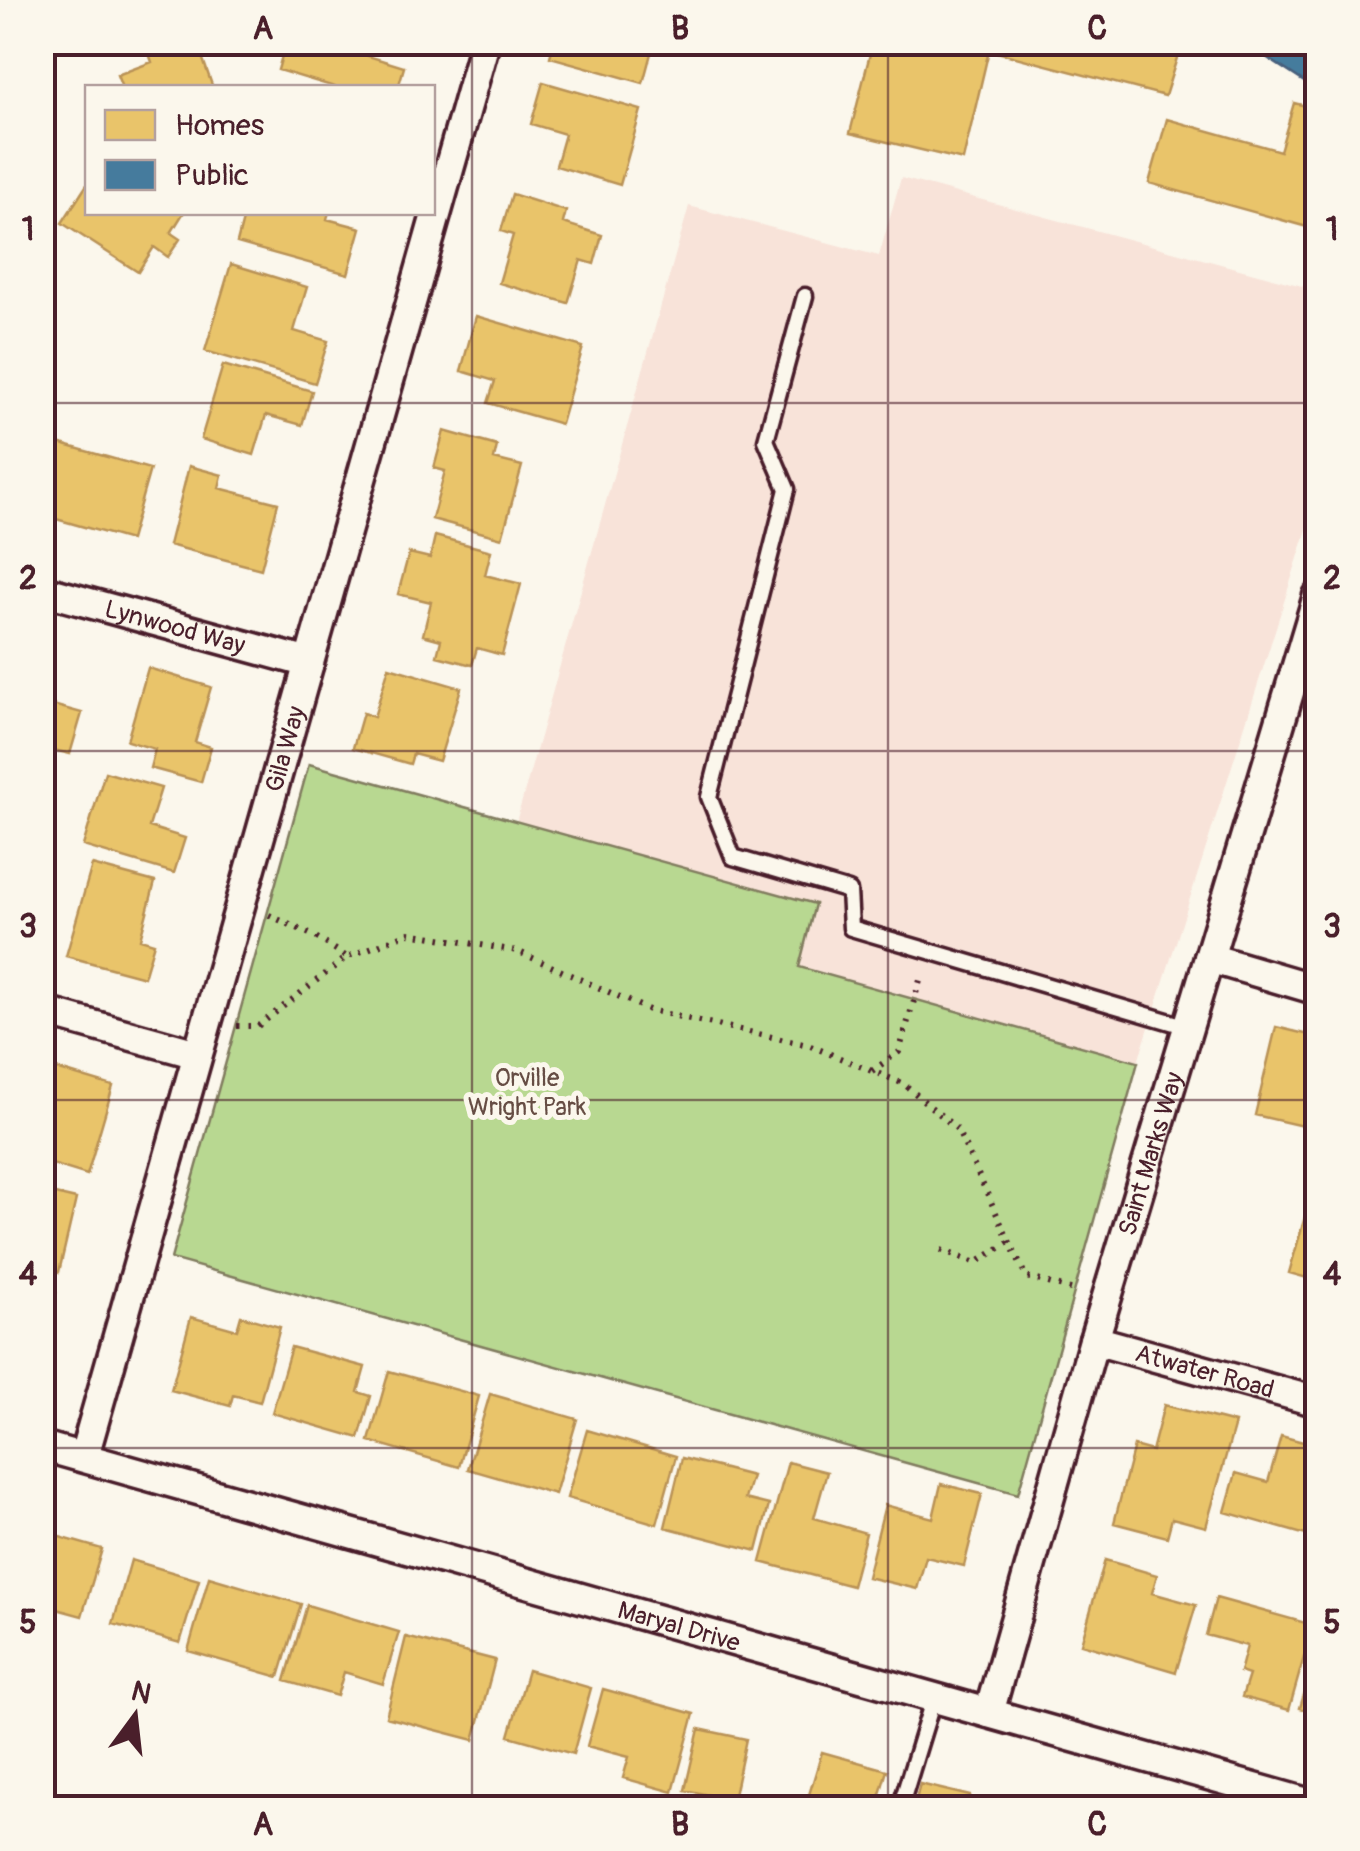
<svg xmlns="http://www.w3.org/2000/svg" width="1360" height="1851" font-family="Pangolin,sans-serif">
  <rect width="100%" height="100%" fill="#fbf7ec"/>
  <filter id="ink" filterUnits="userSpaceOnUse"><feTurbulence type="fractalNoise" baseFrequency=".01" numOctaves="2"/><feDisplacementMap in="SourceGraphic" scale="20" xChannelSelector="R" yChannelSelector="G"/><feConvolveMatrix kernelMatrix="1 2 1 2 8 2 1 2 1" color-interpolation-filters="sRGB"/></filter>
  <g filter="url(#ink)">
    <!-- built -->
    <path fill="#f8e3d9" d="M 901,178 L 1317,290 L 1317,498 L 1138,1062 L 798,967 L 815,905 L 516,822 L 689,206 L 879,256 Z"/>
    <!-- green -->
    <path fill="#b8d891" stroke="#817c5e" stroke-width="2.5" d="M 309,764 L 815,904 L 799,967 L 1138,1062 L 1018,1494 L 171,1259 Z"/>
    <!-- homes -->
    <path fill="#e9c46a" stroke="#b99257" stroke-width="2.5" d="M 145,42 L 197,42 L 213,88 L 122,88 L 117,75 L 152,62 Z
      M 286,42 L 372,42 L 368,56 L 404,67 L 398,88 L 338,88 L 278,70 Z
      M 554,42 L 654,42 L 643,83 L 550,57 Z
      M 873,42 L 1182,42 L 1165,96 L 989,50 L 963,160 L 850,133 Z
      M 543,82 L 641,110 L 620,185 L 556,166 L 565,134 L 531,124 Z
      M 1294,103 L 1318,109 L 1318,230 L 1149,183 L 1167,119 L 1280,151 Z
      M 88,183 L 88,212 L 184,212 L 171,233 L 180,239 L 168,257 L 154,247 L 138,272 L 62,223 Z
      M 512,194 L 566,211 L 563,223 L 602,235 L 594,264 L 581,260 L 568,303 L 499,283 L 513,235 L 501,231 Z
      M 245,212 L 329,212 L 327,219 L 361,228 L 348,274 L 237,243 Z
      M 42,248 L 46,248 L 47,300 L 42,300 Z
      M 231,264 L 307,287 L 294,331 L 328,341 L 315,383 L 205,351 Z
      M 476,316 L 583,347 L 561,424 L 488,403 L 495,381 L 461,371 Z
      M 223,365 L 312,391 L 302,425 L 266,415 L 254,455 L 201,439 Z
      M 444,431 L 497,446 L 494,459 L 522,466 L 502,538 L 432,519 L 445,471 L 434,468 Z
      M 54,442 L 150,469 L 130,540 L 42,515 L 42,481 Z
      M 189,466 L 222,475 L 219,488 L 278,503 L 261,569 L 169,545 Z
      M 435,536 L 491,551 L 485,575 L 521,584 L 502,655 L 477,648 L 472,665 L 437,656 L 441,640 L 423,635 L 431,602 L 398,594 L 409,553 L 430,558 Z
      M 389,667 L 461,688 L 439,761 L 413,754 L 410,764 L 353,748 L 363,713 L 374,717 Z
      M 148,668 L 211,687 L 195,742 L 211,747 L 201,782 L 150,768 L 155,749 L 127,741 Z
      M 42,702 L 82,713 L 70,754 L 42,747 Z
      M 105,772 L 161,788 L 149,827 L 185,838 L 174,873 L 83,846 Z
      M 92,865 L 155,882 L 140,939 L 154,943 L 144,977 L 66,956 Z
      M 1276,1027 L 1318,1037 L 1318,1081 L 1307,1127 L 1255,1115 Z
      M 53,1068 L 113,1086 L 87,1175 L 42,1161 L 42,1103 Z
      M 42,1191 L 76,1199 L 59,1272 L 42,1268 Z
      M 1308,1206 L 1318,1209 L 1318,1299 L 1306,1295 L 1311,1279 L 1289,1273 Z
      M 42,1290 L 56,1293 L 42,1341 Z
      M 241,1316 L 280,1327 L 260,1402 L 233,1395 L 230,1406 L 171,1390 L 191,1317 L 237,1330 Z
      M 291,1347 L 365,1367 L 358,1392 L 371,1396 L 359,1438 L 272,1413 Z
      M 389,1371 L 479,1396 L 459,1467 L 369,1441 Z
      M 490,1394 L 577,1419 L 555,1494 L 468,1469 Z
      M 1164,1405 L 1235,1423 L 1206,1527 L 1172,1518 L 1167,1537 L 1114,1523 L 1134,1446 L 1152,1451 Z
      M 587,1430 L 676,1456 L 657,1524 L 567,1498 Z
      M 1281,1436 L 1318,1446 L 1318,1495 L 1306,1535 L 1225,1512 L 1236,1473 L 1268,1482 Z
      M 682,1458 L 752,1476 L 745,1499 L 769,1505 L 757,1551 L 665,1527 Z
      M 788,1462 L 827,1472 L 814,1518 L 866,1533 L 852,1586 L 761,1562 Z
      M 941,1484 L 982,1494 L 964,1566 L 926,1557 L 917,1589 L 867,1577 L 885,1505 L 933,1518 Z
      M 42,1532 L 102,1549 L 82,1616 L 42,1605 Z
      M 131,1560 L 199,1580 L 180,1643 L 113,1624 Z
      M 1105,1560 L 1157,1575 L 1152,1593 L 1196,1605 L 1176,1672 L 1081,1644 Z
      M 209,1577 L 301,1604 L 279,1677 L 188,1651 Z
      M 1216,1598 L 1313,1625 L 1289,1710 L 1242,1697 L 1249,1675 L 1240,1672 L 1247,1646 L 1206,1635 Z
      M 307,1605 L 399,1632 L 383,1684 L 344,1672 L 337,1696 L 285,1681 Z
      M 406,1637 L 495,1660 L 474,1740 L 386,1717 Z
      M 1316,1654 L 1318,1655 L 1318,1713 L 1300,1708 Z
      M 528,1670 L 591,1688 L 573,1754 L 509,1736 Z
      M 603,1689 L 694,1714 L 673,1792 L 623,1778 L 629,1757 L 587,1746 Z
      M 699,1729 L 746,1739 L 733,1800 L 685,1790 Z
      M 822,1752 L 887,1770 L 876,1808 L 805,1808 Z
      M 920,1784 L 970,1796 L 967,1808 L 914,1808 Z"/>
    <!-- public -->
    <path fill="#457b9d" stroke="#465f7b" stroke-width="2.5" d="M 1243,42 L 1318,42 L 1318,79 L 1312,87 Z"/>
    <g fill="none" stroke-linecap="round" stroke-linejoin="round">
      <!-- lane casing -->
      <g stroke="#4a1f2b" stroke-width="21">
        <path id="lane" d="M 805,296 L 766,440 L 787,489 L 709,797 L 733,857 L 849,891 L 851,928 L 1188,1027
          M 900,1808 L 934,1697"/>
      </g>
      <!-- street casing -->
      <g stroke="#4a1f2b" stroke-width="35">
        <g id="street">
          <path id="s1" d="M 42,590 L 309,663"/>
          <path d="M 1209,958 L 1318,990"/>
          <path d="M 42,1011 L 197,1054"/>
          <path id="s2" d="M 1094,1340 L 1318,1402"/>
          <path id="s3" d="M 42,1446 L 1318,1806"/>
          <path id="s4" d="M 84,1456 L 485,42"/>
          <path id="s5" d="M 989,1713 L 1094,1340 L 1318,596"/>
        </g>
      </g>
      <!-- path -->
      <path stroke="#4a1f2b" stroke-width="6" stroke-dasharray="2.5 8" stroke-linecap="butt" d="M 269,915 L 314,936 L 347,957
        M 237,1026 L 258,1026 L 347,957 L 409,933 L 517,951 L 649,1010 L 808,1045 L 904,1084 L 957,1129 L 1026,1277 L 1078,1291
        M 872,1071 L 899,1052 L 920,980
        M 941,1250 L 976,1263 L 1009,1242"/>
      <!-- lane -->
      <use href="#lane" stroke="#fbf7ec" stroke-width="14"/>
      <!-- street -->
      <use href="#street" stroke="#fbf7ec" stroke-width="28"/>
    </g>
  </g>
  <!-- grid -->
  <path fill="none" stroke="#4a1f2b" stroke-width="2.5" stroke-opacity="0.55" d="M 472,42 L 472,1808M 888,42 L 888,1808M 42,403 L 1318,403M 42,751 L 1318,751M 42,1100 L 1318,1100M 42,1448 L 1318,1448"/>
  <g text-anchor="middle" stroke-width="10" stroke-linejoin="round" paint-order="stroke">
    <!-- street labels -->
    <g font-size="25" fill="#4a1f2b" stroke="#fbf7ec">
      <text dy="9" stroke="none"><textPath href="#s1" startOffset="138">Lynwood Way</textPath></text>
      <text dy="9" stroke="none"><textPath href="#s4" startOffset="735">Gila Way</textPath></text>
      <text dy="9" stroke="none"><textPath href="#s5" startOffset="582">Saint Marks Way</textPath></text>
      <text dy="9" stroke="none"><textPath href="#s2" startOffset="115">Atwater Road</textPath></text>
      <text dy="9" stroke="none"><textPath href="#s3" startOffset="662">Maryal Drive</textPath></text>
    </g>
    <!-- park labels -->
    <g font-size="25" fill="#664d44" stroke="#fbf7ec">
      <text x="527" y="1086">Orville<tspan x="527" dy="29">Wright Park</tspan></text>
    </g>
  </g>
  <!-- margin -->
  <rect width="1360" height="1851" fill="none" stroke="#fbf7ec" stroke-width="110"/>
  <!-- legend -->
  <rect x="85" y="85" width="350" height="130" fill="#fbf7ec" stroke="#b4a19f" stroke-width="2.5"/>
  <rect x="105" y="110" width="50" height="30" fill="#e9c46a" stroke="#b4a19f" stroke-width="2.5"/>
  <text x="175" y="135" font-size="30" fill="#4a1f2b">Homes</text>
  <rect x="105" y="160" width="50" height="30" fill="#457b9d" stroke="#b4a19f" stroke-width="2.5"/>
  <text x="175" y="185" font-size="30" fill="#4a1f2b">Public</text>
  <!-- north arrow -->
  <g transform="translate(135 1716) rotate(15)" stroke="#fbf7ec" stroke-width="8" paint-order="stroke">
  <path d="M0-8L18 38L0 25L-18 38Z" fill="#4a1f2b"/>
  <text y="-15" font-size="28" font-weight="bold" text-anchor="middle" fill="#4a1f2b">N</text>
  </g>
  <rect x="55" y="55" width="1250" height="1741" fill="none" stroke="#4a1f2b" stroke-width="4"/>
  <g font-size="32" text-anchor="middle" font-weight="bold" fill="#4a1f2b">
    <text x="263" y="39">A</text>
    <text x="680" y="39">B</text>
    <text x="1097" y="39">C</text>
    <text x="28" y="240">1</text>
    <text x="1332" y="240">1</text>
    <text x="28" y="589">2</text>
    <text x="1332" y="589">2</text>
    <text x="28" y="937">3</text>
    <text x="1332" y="937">3</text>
    <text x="28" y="1285">4</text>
    <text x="1332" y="1285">4</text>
    <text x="28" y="1633">5</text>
    <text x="1332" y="1633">5</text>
    <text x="263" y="1835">A</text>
    <text x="680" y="1835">B</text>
    <text x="1097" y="1835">C</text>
  </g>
</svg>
